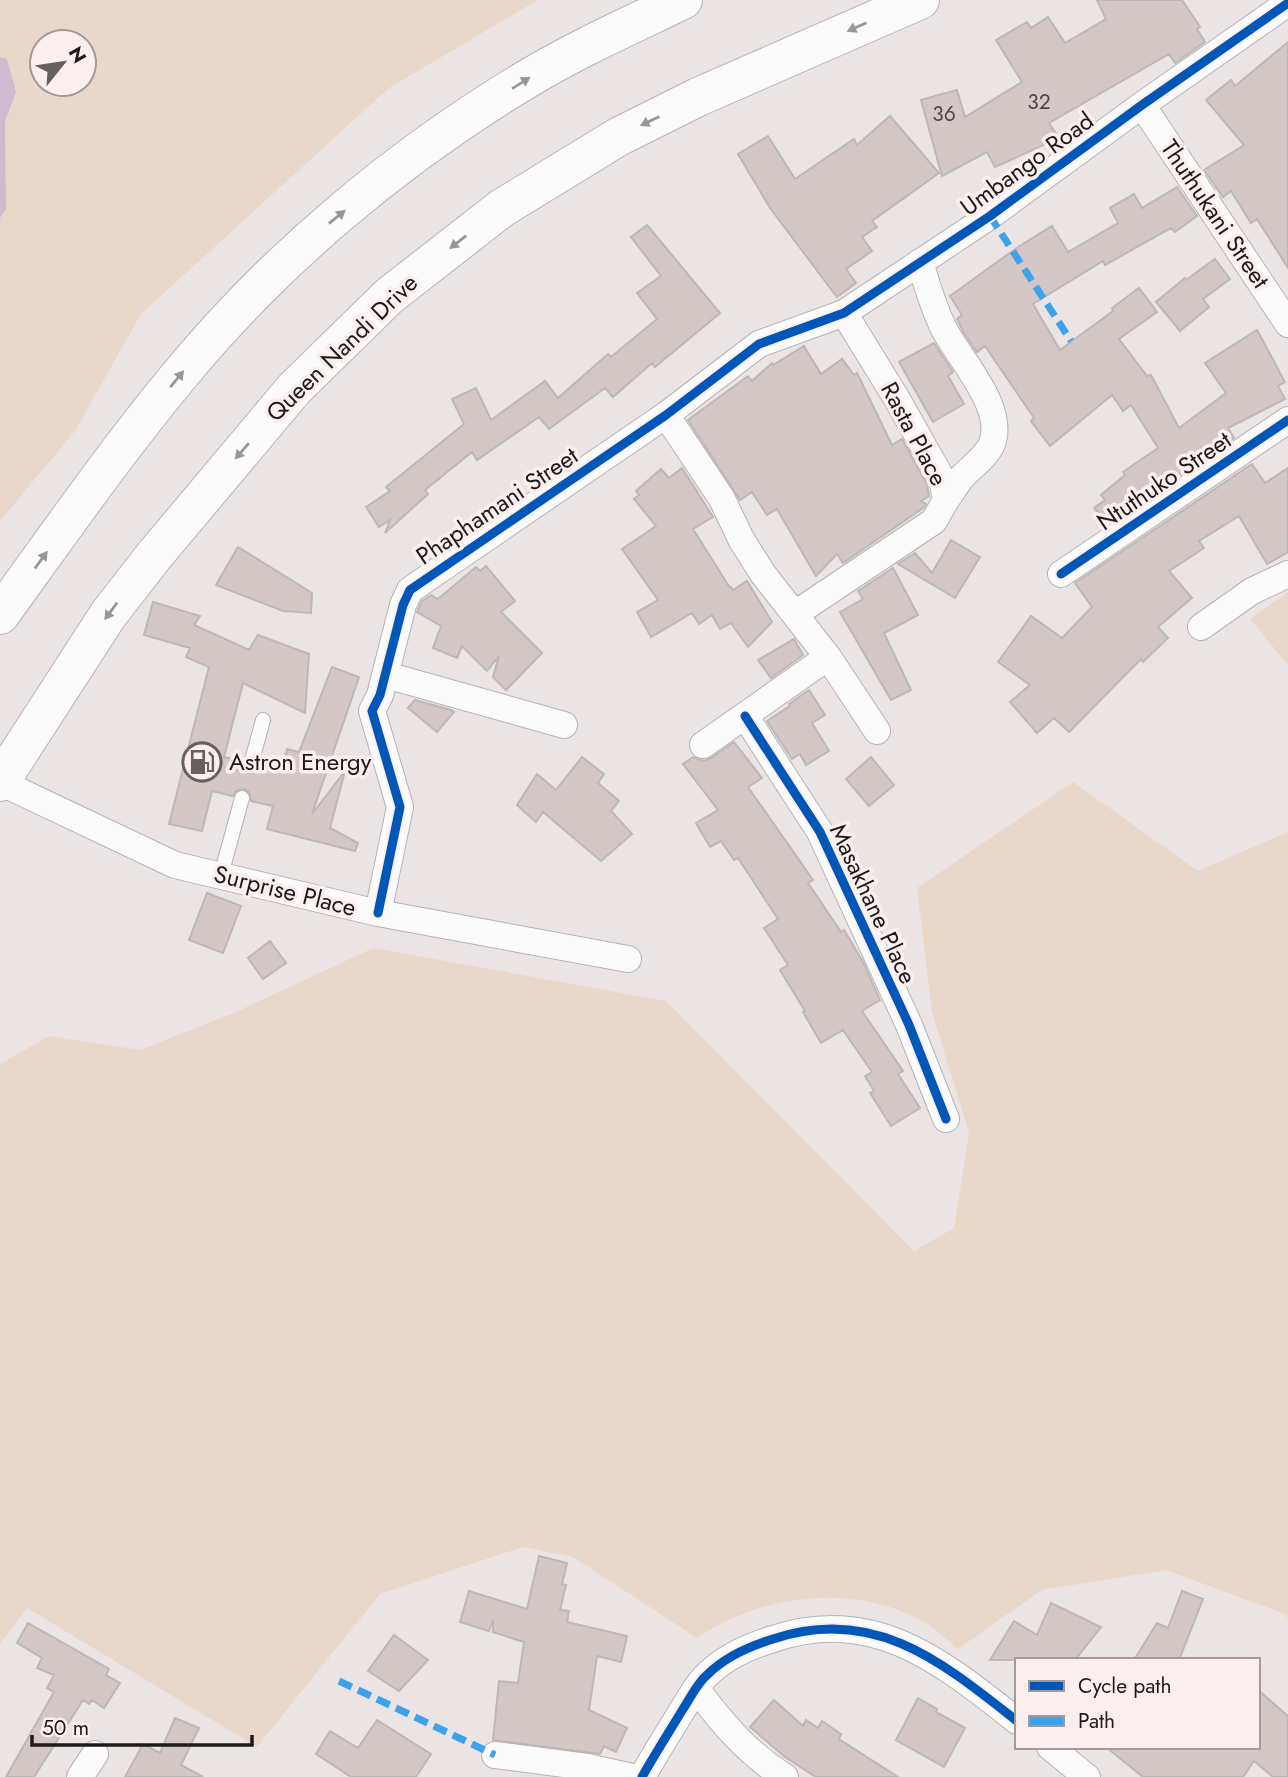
<svg xmlns="http://www.w3.org/2000/svg" width="1288" height="1777" font-family="Jost,sans-serif">
  <rect width="100%" height="100%" fill="#ebe4e4"/>
  <!-- green -->
  <path fill="#e9d8ca" fill-rule="evenodd" d="M 0,0 L 538,0 L 389,88 L 141,314 L 75,431 L 0,521 L 0,218 L 6,209 L 5,122 L 16,92 L 7,59 L 0,57 ZM 42,42 L 84,42 L 84,84 L 42,84 Z
    M 1288,592 L 1288,665 L 1250,619 Z
    M 1073,782 L 1198,871 L 1288,832 L 1288,1619 L 1285,1614 L 1166,1570 L 1042,1590 L 958,1649 C 947,1640 936,1629 924,1622 C 854,1582 761,1594 697,1638 L 573,1557 L 523,1547 L 380,1594 L 257,1747 L 27,1608 L 0,1644 L 0,1064 L 49,1036 L 140,1050 L 238,1011 L 373,948 L 666,1001 L 914,1251 L 954,1228 L 969,1133 L 932,1012 L 917,888 Z"/>
  <!-- water -->
  <path fill="#d2b9d0" d="M 0,57 L 7,59 L 16,92 L 5,122 L 6,209 L 0,218 Z"/>
  <!-- building -->
  <path fill="#d3c8c5" stroke="#bdb7b7" stroke-width="2" d="M 1097,0 L 1182,0 L 1200,27 L 1197,29 L 1205,42 L 1175,63 L 1169,54 L 1049,123 L 1059,138 L 995,167 L 987,152 L 942,176 L 921,100 L 957,90 L 965,117 L 1022,82 L 996,40 L 1027,22 L 1031,28 L 1048,17 L 1065,43 L 1106,19 Z
    M 1288,42 L 1288,268 L 1257,219 L 1251,223 L 1231,191 L 1223,197 L 1204,170 L 1244,145 L 1206,100 L 1231,80 L 1235,86 Z
    M 890,116 L 939,173 L 872,221 L 877,227 L 862,237 L 872,251 L 846,269 L 856,283 L 837,297 L 770,208 L 738,154 L 768,136 L 795,179 L 854,139 L 857,145 Z
    M 1177,187 L 1197,216 L 1175,232 L 1171,228 L 1105,265 L 1103,261 L 1033,304 L 1060,350 L 1113,311 L 1112,308 L 1139,288 L 1157,312 L 1119,339 L 1147,376 L 1151,375 L 1179,428 L 1226,393 L 1205,363 L 1257,330 L 1285,382 L 1278,386 L 1285,399 L 1228,428 L 1234,438 L 1107,523 L 1094,508 L 1105,500 L 1101,495 L 1125,475 L 1123,472 L 1158,448 L 1131,405 L 1123,411 L 1112,395 L 1050,446 L 1031,421 L 1034,418 L 985,346 L 977,352 L 964,333 L 957,319 L 962,315 L 950,296 L 1018,247 L 1052,226 L 1068,252 L 1118,223 L 1110,208 L 1134,194 L 1142,208 Z
    M 647,225 L 720,313 L 655,367 L 652,363 L 613,397 L 605,388 L 549,429 L 539,417 L 477,460 L 472,452 L 425,490 L 428,494 L 385,533 L 390,520 L 379,527 L 366,507 L 390,491 L 386,487 L 464,424 L 452,399 L 476,388 L 491,420 L 545,381 L 558,398 L 608,354 L 611,357 L 657,319 L 637,293 L 661,276 L 631,237 Z
    M 1215,259 L 1230,279 L 1203,299 L 1209,307 L 1180,331 L 1156,302 L 1185,278 L 1186,280 Z
    M 934,343 L 953,372 L 948,376 L 964,404 L 933,422 L 899,362 Z
    M 804,346 L 821,374 L 842,359 L 854,375 L 857,373 L 892,445 L 902,439 L 927,484 L 929,496 L 921,501 L 926,504 L 923,508 L 843,563 L 837,554 L 816,576 L 777,509 L 767,515 L 752,492 L 740,500 L 688,420 L 748,376 L 752,381 L 772,363 L 773,365 Z
    M 1252,464 L 1265,483 L 1288,468 L 1288,552 L 1267,564 L 1239,516 L 1199,541 L 1204,548 L 1169,571 L 1192,598 L 1158,627 L 1168,638 L 1143,662 L 1141,659 L 1069,732 L 1054,718 L 1037,733 L 1010,702 L 1030,685 L 998,662 L 1031,616 L 1062,638 L 1092,607 L 1075,583 Z
    M 682,468 L 713,517 L 693,529 L 730,588 L 731,587 L 733,590 L 747,581 L 772,622 L 748,647 L 731,623 L 720,629 L 712,615 L 699,624 L 692,613 L 651,637 L 637,612 L 658,600 L 622,549 L 656,526 L 634,499 L 639,495 L 636,491 L 661,469 L 669,478 Z
    M 951,540 L 980,557 L 955,598 L 898,564 L 915,553 L 932,573 Z
    M 238,547 L 312,593 L 311,613 L 283,611 L 216,585 Z
    M 486,566 L 515,601 L 501,612 L 542,653 L 506,690 L 493,677 L 499,656 L 487,671 L 462,646 L 457,658 L 433,648 L 441,626 L 417,612 L 422,601 L 431,595 L 438,599 L 476,567 L 480,571 Z
    M 893,568 L 918,615 L 884,633 L 911,690 L 891,700 L 840,612 L 863,599 L 858,591 Z
    M 153,602 L 200,616 L 194,625 L 249,650 L 258,635 L 309,654 L 305,713 L 243,683 L 224,757 L 242,761 L 242,767 L 248,773 L 254,773 L 260,766 L 282,771 L 287,749 L 299,752 L 332,667 L 359,677 L 312,814 L 345,771 L 330,828 L 358,843 L 355,851 L 267,829 L 273,806 L 251,801 L 249,792 L 244,789 L 236,791 L 233,796 L 212,791 L 202,831 L 169,824 L 209,667 L 186,657 L 190,648 L 144,635 Z
    M 794,639 L 803,655 L 771,678 L 758,660 Z
    M 809,690 L 825,715 L 812,723 L 829,751 L 806,765 L 800,754 L 792,759 L 767,721 L 790,706 L 789,704 Z
    M 415,700 L 451,710 L 454,712 L 437,732 L 408,708 Z
    M 734,742 L 762,778 L 748,787 L 813,880 L 808,883 L 841,932 L 844,930 L 863,962 L 880,1000 L 862,1011 L 903,1071 L 898,1074 L 920,1108 L 891,1126 L 870,1093 L 874,1091 L 865,1076 L 872,1072 L 843,1030 L 821,1043 L 803,1012 L 805,1011 L 780,970 L 788,965 L 764,928 L 778,919 L 738,858 L 734,860 L 721,841 L 710,847 L 696,823 L 718,810 L 683,764 L 693,757 L 704,761 L 711,758 Z
    M 582,757 L 604,774 L 598,783 L 619,801 L 611,811 L 632,834 L 601,861 L 543,812 L 536,822 L 517,805 L 537,774 L 556,790 Z
    M 871,757 L 894,785 L 869,806 L 846,779 Z
    M 207,893 L 241,906 L 223,953 L 189,940 Z
    M 270,941 L 286,963 L 263,979 L 248,958 Z
    M 539,1556 L 567,1563 L 562,1584 L 566,1585 L 560,1610 L 569,1611 L 567,1622 L 627,1636 L 621,1662 L 597,1656 L 589,1710 L 627,1728 L 616,1752 L 604,1746 L 600,1754 L 493,1740 L 499,1681 L 518,1683 L 524,1642 L 493,1632 L 493,1620 L 489,1631 L 460,1622 L 469,1591 L 527,1609 Z
    M 1182,1591 L 1203,1599 L 1179,1660 L 1134,1660 L 1157,1623 L 1168,1628 Z
    M 1051,1603 L 1101,1627 L 1075,1660 L 990,1660 L 1014,1621 L 1037,1635 Z
    M 28,1623 L 109,1669 L 106,1675 L 120,1683 L 104,1708 L 92,1700 L 89,1704 L 83,1700 L 34,1777 L 6,1777 L 54,1692 L 47,1688 L 54,1675 L 37,1668 L 42,1658 L 17,1643 Z
    M 394,1635 L 428,1660 L 399,1691 L 368,1671 Z
    M 1258,1690 L 1288,1716 L 1288,1777 L 1273,1777 L 1254,1761 L 1243,1777 L 1143,1777 L 1106,1747 L 1258,1747 Z
    M 918,1698 L 937,1709 L 936,1712 L 965,1728 L 944,1767 L 896,1740 Z
    M 774,1700 L 803,1726 L 806,1720 L 818,1728 L 822,1721 L 841,1734 L 839,1739 L 898,1777 L 816,1777 L 785,1757 L 750,1727 Z
    M 175,1718 L 199,1728 L 181,1765 L 203,1777 L 125,1777 L 143,1744 L 160,1753 Z
    M 377,1720 L 431,1754 L 416,1777 L 351,1777 L 316,1754 L 330,1731 L 358,1748 Z"/>
  <g fill="none" stroke-linecap="round" stroke-linejoin="round">
    <!-- service casing -->
    <g stroke="#b7b2b2" stroke-width="16">
      <path id="service" d="M 251,764 L 263,720
        M 221,875 L 242,798"/>
    </g>
    <!-- minor casing -->
    <g stroke="#b7b2b2" stroke-width="28">
      <path id="minor" d="M 1142,105 L 1288,324
        M 920,262 C 927,285 933,307 944,329 C 959,359 1008,409 991,446 C 984,459 971,467 961,478 C 956,485 951,493 946,500
        M 666,415 L 722,499 L 741,539 L 763,574 L 828,657 L 877,731
        M 1061,574 L 1288,420
        M 795,614 L 934,521 L 946,500 L 942,479 L 897,399 L 844,313
        M 1201,627 L 1252,591 L 1288,574
        M 386,675 L 564,725
        M 745,716 L 820,832 L 909,1025 L 946,1119
        M 703,745 L 828,657
        M 0,782 L 175,865 L 378,913 L 628,959
        M 378,913 L 400,807 L 372,711 L 380,695 L 403,605 L 410,590 L 666,415 L 759,344 L 844,313 L 990,216 L 1142,105 L 1288,3
        M 696,1688 C 721,1722 748,1754 785,1777
        M 1050,1747 L 1087,1777
        M 495,1755 L 587,1767 L 632,1777
        M 80,1777 L 95,1754
        M 642,1777 C 655,1754 669,1732 683,1709 C 691,1697 697,1683 708,1674 C 725,1657 750,1646 773,1639 C 874,1605 942,1662 1017,1721"/>
    </g>
    <!-- secondary casing -->
    <g stroke="#b7b2b2" stroke-width="40">
      <path id="secondary" d="M 0,615 C 58,535 115,453 178,377 C 275,259 396,158 527,79 C 577,49 631,25 683,0
        M 0,782 L 108,615 L 153,557 L 294,389 L 389,296 L 502,208 L 618,137 L 698,97 L 920,0"/>
    </g>
    <!-- service -->
    <use href="#service" stroke="#fcfbfb" stroke-width="14"/>
    <!-- minor -->
    <use href="#minor" stroke="#fcfbfb" stroke-width="26"/>
    <!-- secondary -->
    <use href="#secondary" stroke="#fcfbfb" stroke-width="38"/>
    <!-- quiet -->
    <path stroke="#3da2ea" stroke-width="7" stroke-dasharray="14 7" stroke-linecap="butt" d="M 990,216 L 1071,341
      M 339,1681 L 495,1755"/>
    <!-- cycleway casing -->
    <g stroke="#fbeeee" stroke-width="13">
      <path id="cycleway" d="M 1061,574 L 1288,420
        M 745,716 L 820,832 L 909,1025 L 946,1119
        M 378,913 L 400,807 L 372,711 L 380,695 L 403,605 L 410,590 L 666,415 L 759,344 L 844,313 L 990,216 L 1142,105 L 1288,3
        M 642,1777 C 655,1754 669,1732 683,1709 C 691,1697 697,1683 708,1674 C 725,1657 750,1646 773,1639 C 874,1605 942,1662 1017,1721"/>
    </g>
    <!-- cycleway -->
    <use href="#cycleway" stroke="#0057b8" stroke-width="9"/>
  </g>
  <!-- one-way arrows -->
  <defs><path id="oneway-solid" d="M-6-.8H1V-3.2L6.5 0L1 3.2V.8H-6Z" transform="scale(1.75)"/></defs>
  <g fill="#989696">
    <use href="#oneway-solid" transform="translate(857 27) rotate(156)"/>
    <use href="#oneway-solid" transform="translate(521 83) rotate(-32)"/>
    <use href="#oneway-solid" transform="translate(650 121) rotate(154)"/>
    <use href="#oneway-solid" transform="translate(337 217) rotate(-39)"/>
    <use href="#oneway-solid" transform="translate(458 242) rotate(142)"/>
    <use href="#oneway-solid" transform="translate(177 379) rotate(-51)"/>
    <use href="#oneway-solid" transform="translate(242 451) rotate(131)"/>
    <use href="#oneway-solid" transform="translate(41 560) rotate(-54)"/>
    <use href="#oneway-solid" transform="translate(111 611) rotate(126)"/>
  </g>
  <!-- icons -->
  <defs>
    <g id="fuel-ring" transform="scale(2.0125)"><circle r="9.5" fill="#fbeeee" stroke="#666161" stroke-width="1.5"/><path d="M-5.5-6h7V0h2V4h1.3V-2.5L3-4.5l.8-.8L6-3V5H2.5V1h-1V6h-7ZM-4.2-4.7v3.2H.2V-4.7Z" fill="#666161"/></g>
  </defs>
  <g fill-rule="evenodd">
    <use href="#fuel-ring" x="202" y="762"/>
  </g>
  <g text-anchor="middle" stroke-width="7" stroke-linejoin="round" paint-order="stroke">
    <!-- number labels -->
    <g font-size="21" fill="#4b4645">
      <text x="1039" y="109">32</text>
      <text x="944" y="121">36</text>
    </g>
    <!-- street labels -->
    <g font-size="24" fill="#1e1a1a" stroke="#fbeeee">
      <text transform="translate(1027 164) rotate(-36)" y="8">Umbango Road</text>
      <text transform="translate(1215 214) rotate(56)" y="8">Thuthukani Street</text>
      <text transform="translate(342 348) rotate(-44)" y="8">Queen Nandi Drive</text>
      <text transform="translate(914 434) rotate(62)" y="8">Rasta Place</text>
      <text transform="translate(1164 481) rotate(-34)" y="8">Ntuthuko Street</text>
      <text transform="translate(497 506) rotate(-34)" y="8">Phaphamani Street</text>
      <text transform="translate(285 891) rotate(14)" y="8">Surprise Place</text>
      <text transform="translate(873 904) rotate(65)" y="8">Masakhane Place</text>
    </g>
    <!-- poi labels -->
    <g font-size="24" fill="#1e1a1a" stroke="#fbeeee" text-anchor="start">
      <text x="229" y="770">Astron Energy</text>
    </g>
  </g>
  <!-- legend -->
  <rect x="1015" y="1658" width="245" height="91" fill="#fbeeee" stroke="#a39999" stroke-width="2"/>
  <rect x="1029" y="1681" width="35" height="10" fill="#0057b8" stroke="#a39999" stroke-width="2"/>
  <text x="1078" y="1693" font-size="21" fill="#1e1a1a">Cycle path</text>
  <rect x="1029" y="1716" width="35" height="10" fill="#3da2ea" stroke="#a39999" stroke-width="2"/>
  <text x="1078" y="1728" font-size="21" fill="#1e1a1a">Path</text>
  <!-- north arrow -->
  <g transform="translate(63 63) rotate(60)"><circle r="33" fill="#fbeeee" stroke="#a39999" stroke-width="2"/>
  <path d="M0-5L12 26L0 18L-12 26Z" fill="#666161"/>
  <text y="-10" font-size="19" font-weight="bold" text-anchor="middle" fill="#1e1a1a">N</text>
  </g>
  <!-- scale -->
  <path d="M32 1735v10h220v-10" fill="none" stroke="#1e1a1a" stroke-width="3.5"/>
  <text x="42" y="1735" font-size="21" fill="#1e1a1a" stroke="#fbeeee" stroke-width="5" paint-order="stroke">50 m</text>
</svg>
